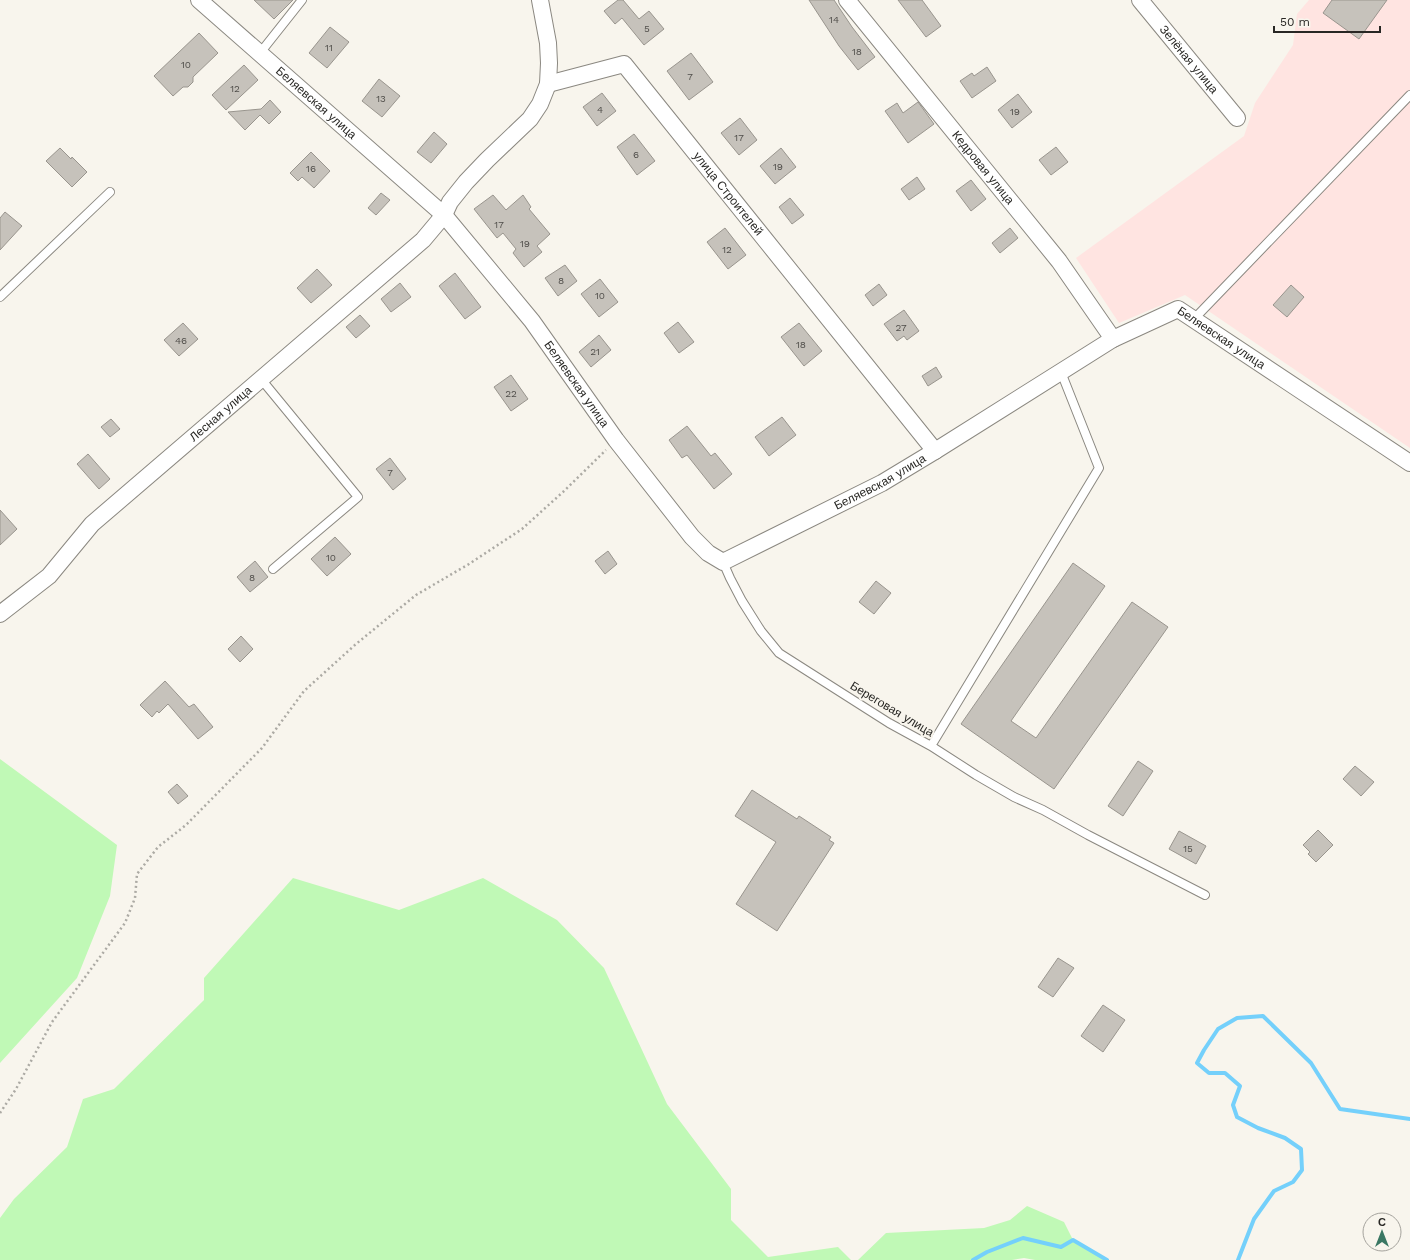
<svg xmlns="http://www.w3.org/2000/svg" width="1410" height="1260" font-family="'Work Sans',sans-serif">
  <rect width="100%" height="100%" fill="#f8f5ed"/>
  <!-- industrial -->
  <path fill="#ffe4e1" d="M 1309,0 L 1410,0 L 1410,448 L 1185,295 L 1119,323 L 1076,258 L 1244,136 L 1255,103 L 1293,45 L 1297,14 Z"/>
  <!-- green -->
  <path fill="#c0f9b6" d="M 0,759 L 117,845 L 110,896 L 77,978 L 0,1063 Z
    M 293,878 L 399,910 L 483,878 L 557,920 L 604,968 L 667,1104 L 731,1189 L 731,1220 L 768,1257 L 838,1247 L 851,1260 L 0,1260 L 0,1218 L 14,1199 L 67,1147 L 83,1099 L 114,1089 L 204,1000 L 204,978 Z
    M 1027,1206 L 1064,1222 L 1073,1240 L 1107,1260 L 1035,1260 L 1024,1258 L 1012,1260 L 858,1260 L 886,1233 L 984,1228 L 1010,1220 Z"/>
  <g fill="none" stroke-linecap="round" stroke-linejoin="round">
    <!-- stream -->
    <path stroke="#74d0fb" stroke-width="4" d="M 973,1260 L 987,1252 L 1023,1238 L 1061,1247 L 1073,1240 L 1107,1260
      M 1238,1260 L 1254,1219 L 1274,1191 L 1293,1182 L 1302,1170 L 1301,1149 L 1285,1138 L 1258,1128 L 1237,1117 L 1233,1105 L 1240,1086 L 1225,1073 L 1209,1073 L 1197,1063 L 1204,1050 L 1218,1029 L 1237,1018 L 1263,1016 L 1311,1063 L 1340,1109 L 1410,1119"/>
  </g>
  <!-- building -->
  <path fill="#c6c2bb" stroke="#99958e" d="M 254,0 L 293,0 L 274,19 Z
    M 618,0 L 623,0 L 639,19 L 649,11 L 664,29 L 644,45 L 622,18 L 615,24 L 604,11 Z
    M 809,0 L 834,0 L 852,27 L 875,57 L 858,70 L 839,46 Z
    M 898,0 L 922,0 L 941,26 L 926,37 Z
    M 1332,0 L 1387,0 L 1359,39 L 1323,13 Z
    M 330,27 L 349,42 L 327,68 L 309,53 Z
    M 199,33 L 218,53 L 193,77 L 193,82 L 188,87 L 183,87 L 173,96 L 154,76 Z
    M 691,53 L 713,82 L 689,100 L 667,71 Z
    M 244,65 L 258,80 L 226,110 L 212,95 Z
    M 987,67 L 996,81 L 972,98 L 960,81 L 972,73 L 974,76 Z
    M 379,79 L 400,96 L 382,117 L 362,101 Z
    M 602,93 L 616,111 L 597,126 L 583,107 Z
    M 1018,94 L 1032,112 L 1012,128 L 998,110 Z
    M 270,100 L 281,112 L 269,124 L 260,115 L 245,130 L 228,112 L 261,109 Z
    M 918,102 L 934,124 L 908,143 L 885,111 L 897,103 L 903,113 Z
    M 740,118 L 757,140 L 739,155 L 721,133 Z
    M 434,132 L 447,144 L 431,163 L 417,152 Z
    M 634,134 L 655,161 L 637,175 L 617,147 Z
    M 1056,147 L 1068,162 L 1051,175 L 1039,160 Z
    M 60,148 L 71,159 L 72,157 L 87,172 L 72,187 L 46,161 Z
    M 781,148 L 796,167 L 775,184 L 760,166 Z
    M 311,152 L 330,171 L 314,188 L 302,177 L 298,181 L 290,173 Z
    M 917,177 L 925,189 L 909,200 L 901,189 Z
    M 971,180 L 986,199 L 971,211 L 956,191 Z
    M 381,193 L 390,200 L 376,215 L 368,208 Z
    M 493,195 L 506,210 L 523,195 L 531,207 L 529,209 L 550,234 L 537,246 L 542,252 L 524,267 L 513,253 L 516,249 L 503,233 L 497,238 L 474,209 Z
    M 790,198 L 804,215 L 792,224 L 779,207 Z
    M 5,212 L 22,226 L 0,250 L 0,218 Z
    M 725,228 L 746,255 L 728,269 L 707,242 Z
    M 1010,228 L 1018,238 L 1000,253 L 992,243 Z
    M 565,265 L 577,281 L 558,296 L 545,278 Z
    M 317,269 L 332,285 L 311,303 L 297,288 Z
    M 455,273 L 481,307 L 465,319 L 439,286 Z
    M 600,279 L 618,302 L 599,317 L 581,294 Z
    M 400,283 L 411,297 L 391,312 L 381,299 Z
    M 879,284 L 887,295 L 873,306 L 865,295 Z
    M 1291,285 L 1304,297 L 1287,317 L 1273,305 Z
    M 904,310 L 919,331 L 907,340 L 904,336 L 897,341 L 884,324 Z
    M 360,315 L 370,326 L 356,338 L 346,327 Z
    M 678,322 L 694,342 L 679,353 L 664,333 Z
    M 183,323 L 198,339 L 179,356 L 164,340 Z
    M 799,323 L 822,351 L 804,366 L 781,337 Z
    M 599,335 L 611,350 L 591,367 L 579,352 Z
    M 936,367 L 942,377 L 928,386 L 922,376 Z
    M 511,375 L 528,399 L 511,411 L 494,387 Z
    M 782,417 L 796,435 L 769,456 L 755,437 Z
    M 111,419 L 120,429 L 110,437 L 101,427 Z
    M 687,426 L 711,456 L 715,453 L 732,474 L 714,489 L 687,455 L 682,458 L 669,440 Z
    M 88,454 L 110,479 L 99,489 L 77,464 Z
    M 390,458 L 406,479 L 393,490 L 376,469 Z
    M 0,510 L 17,529 L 0,545 Z
    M 335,537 L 351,554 L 327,576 L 311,559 Z
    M 608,551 L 617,564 L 605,574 L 595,561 Z
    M 255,561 L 268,577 L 250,592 L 237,577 Z
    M 1073,563 L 1105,586 L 1011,721 L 1036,738 L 1132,602 L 1168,627 L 1054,789 L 961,724 Z
    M 876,581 L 891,593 L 874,614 L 859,602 Z
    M 241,636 L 253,649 L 240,662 L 228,649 Z
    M 165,681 L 189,707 L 194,704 L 213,727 L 198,739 L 168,704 L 159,713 L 157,711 L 152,717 L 140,705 Z
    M 1138,761 L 1153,771 L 1123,816 L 1108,806 Z
    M 1355,766 L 1374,782 L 1361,796 L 1343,779 Z
    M 177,784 L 188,796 L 178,804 L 168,792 Z
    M 752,790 L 797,819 L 799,816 L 831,837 L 829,840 L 834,843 L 777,931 L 736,904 L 776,842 L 735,816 Z
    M 1318,830 L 1333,845 L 1316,862 L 1308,854 L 1310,852 L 1303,845 Z
    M 1179,831 L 1206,846 L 1196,864 L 1169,849 Z
    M 1058,958 L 1074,968 L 1053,997 L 1038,987 Z
    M 1103,1005 L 1125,1020 L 1103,1052 L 1081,1036 Z"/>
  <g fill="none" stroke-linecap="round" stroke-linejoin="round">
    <!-- service casing -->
    <g stroke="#8b8881" stroke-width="10">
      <path id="service" d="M 260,53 L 302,0
        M 0,297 L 110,192
        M 1193,320 L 1410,95
        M 261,379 L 358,497 L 273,569
        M 723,562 L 730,578 L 742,601 L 761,631 L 779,653 L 889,723 L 931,746 L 976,775 L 1014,797 L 1043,810 L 1088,835 L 1205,895
        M 931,746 L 1099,468 L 1061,372"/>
    </g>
    <!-- minor casing -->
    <g stroke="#8b8881" stroke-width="18">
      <g id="minor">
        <path id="s1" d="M 199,0 L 444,215 L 532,321 L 616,440 L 692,537 L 708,553 L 723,562 L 882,483 L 935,451 L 1113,339 L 1178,309 L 1410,463"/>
        <path id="s2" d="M 847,0 L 1059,261 L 1113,339"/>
        <path id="s3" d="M 1140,0 L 1237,118"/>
        <path id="s4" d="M 548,84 L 624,64 L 935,451"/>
        <path id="s5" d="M 0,614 L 49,576 L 92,524 L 423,240 L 444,215 L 450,202 L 466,182 L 487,160 L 530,119 L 540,104 L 548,84 L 549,63 L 548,43 L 540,0"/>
      </g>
    </g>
    <!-- path -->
    <path stroke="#acaaa4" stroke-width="2.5" stroke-dasharray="2 3" stroke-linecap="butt" d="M 0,1113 L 16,1089 L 52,1022 L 125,923 L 135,898 L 137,874 L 158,847 L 186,825 L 262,748 L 304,691 L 356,644 L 416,595 L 469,564 L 522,529 L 563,492 L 606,450"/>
    <!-- service -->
    <use href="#service" stroke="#fff" stroke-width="8"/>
    <!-- minor -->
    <use href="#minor" stroke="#fff" stroke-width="16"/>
  </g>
  <g text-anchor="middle" stroke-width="4" stroke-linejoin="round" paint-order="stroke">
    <!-- number labels -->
    <g font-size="10" fill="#504e4a">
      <text x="834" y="23">14</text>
      <text x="647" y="32">5</text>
      <text x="329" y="51">11</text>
      <text x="857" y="55">18</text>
      <text x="186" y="68">10</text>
      <text x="690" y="80">7</text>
      <text x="235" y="92">12</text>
      <text x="381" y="102">13</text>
      <text x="600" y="113">4</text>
      <text x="1015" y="115">19</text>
      <text x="739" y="141">17</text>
      <text x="636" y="158">6</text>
      <text x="778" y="170">19</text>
      <text x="311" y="172">16</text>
      <text x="499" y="228">17</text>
      <text x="525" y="247">19</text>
      <text x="727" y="253">12</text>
      <text x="561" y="284">8</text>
      <text x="600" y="299">10</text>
      <text x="901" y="331">27</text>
      <text x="181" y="344">46</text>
      <text x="801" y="348">18</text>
      <text x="595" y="355">21</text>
      <text x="511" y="397">22</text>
      <text x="390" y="476">7</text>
      <text x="331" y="561">10</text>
      <text x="252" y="581">8</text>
      <text x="1188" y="852">15</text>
    </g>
    <!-- street labels -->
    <g font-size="12" fill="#282724" stroke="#f8f5ed">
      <text dy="4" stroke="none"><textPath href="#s3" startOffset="77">Зелёная улица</textPath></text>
      <text dy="4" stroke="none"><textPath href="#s1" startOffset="156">Беляевская улица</textPath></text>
      <text dy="4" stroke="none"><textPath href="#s2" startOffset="216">Кедровая улица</textPath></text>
      <text dy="4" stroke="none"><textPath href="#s4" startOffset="245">улица Строителей</textPath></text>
      <text dy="4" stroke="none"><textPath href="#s1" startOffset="1346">Беляевская улица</textPath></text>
      <text dy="4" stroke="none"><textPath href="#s1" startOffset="541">Беляевская улица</textPath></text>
      <text dy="4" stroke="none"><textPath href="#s5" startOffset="299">Лесная улица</textPath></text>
      <text dy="4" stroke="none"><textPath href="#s1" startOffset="949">Беляевская улица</textPath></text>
      <text transform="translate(892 709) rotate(31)" y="4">Береговая улица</text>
    </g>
  </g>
  <!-- north arrow -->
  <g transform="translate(1382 1232)"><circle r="19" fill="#f8f5ed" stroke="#a5a39d"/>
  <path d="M0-3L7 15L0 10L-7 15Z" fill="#3a7763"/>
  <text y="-6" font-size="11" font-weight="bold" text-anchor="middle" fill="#282724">С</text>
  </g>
  <!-- scale -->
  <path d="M1274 26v6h106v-6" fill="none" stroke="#282724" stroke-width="2"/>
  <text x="1280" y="26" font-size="12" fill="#282724" stroke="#f8f5ed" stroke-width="3" paint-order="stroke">50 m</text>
</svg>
